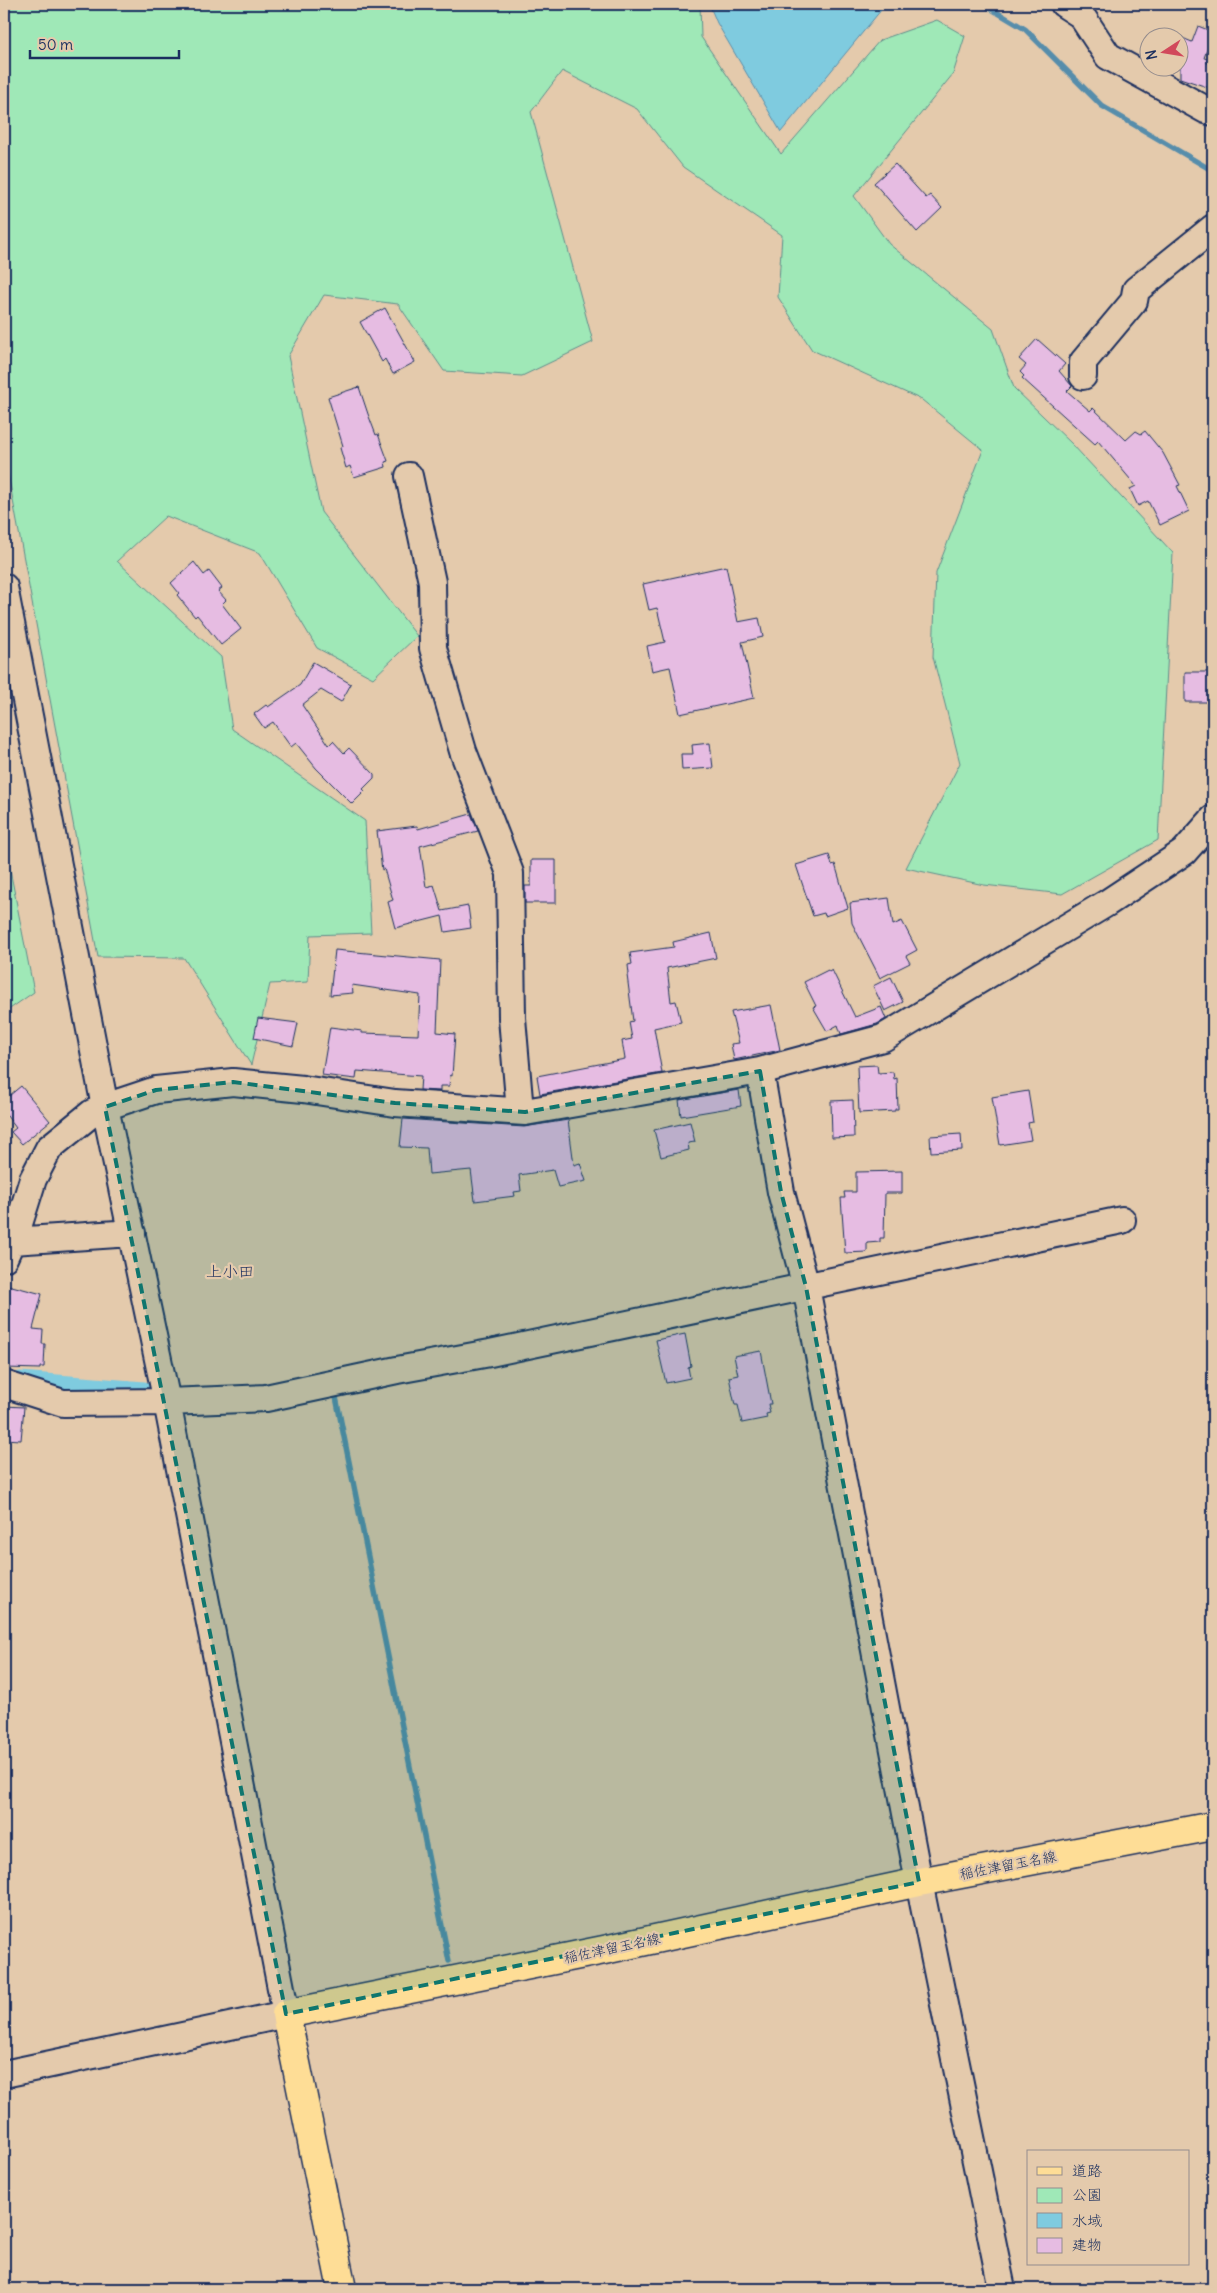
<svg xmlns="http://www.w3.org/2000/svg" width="1217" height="2293" font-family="Delius,'Klee One',sans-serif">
  <rect width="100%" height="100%" fill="#e4caac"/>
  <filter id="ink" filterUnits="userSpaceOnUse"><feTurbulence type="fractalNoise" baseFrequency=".02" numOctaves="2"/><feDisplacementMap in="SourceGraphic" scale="10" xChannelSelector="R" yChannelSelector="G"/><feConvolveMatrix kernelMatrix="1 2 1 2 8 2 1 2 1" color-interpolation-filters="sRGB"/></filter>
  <g filter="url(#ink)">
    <!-- green -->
    <path fill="#9fe8b7" stroke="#5d8c8a" d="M 4,4 L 700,4 L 701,37 L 781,154 L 880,40 L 937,20 L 965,36 L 953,74 L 854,196 L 889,244 L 993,329 L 1014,388 L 1072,444 L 1173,553 L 1158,840 L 1062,894 L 984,885 L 906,868 L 960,763 L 933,657 L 936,573 L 983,450 L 922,400 L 812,350 L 778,297 L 782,235 L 683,167 L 637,109 L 562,71 L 531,112 L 593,342 L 522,376 L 444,371 L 398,304 L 324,295 L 288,356 L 321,512 L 417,636 L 373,678 L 317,648 L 260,553 L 166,516 L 117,561 L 221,657 L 232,729 L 365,821 L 371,933 L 310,935 L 308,982 L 270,984 L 251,1065 L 184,958 L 98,957 L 4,452 Z
      M 4,839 L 34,992 L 4,1013 Z"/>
    <!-- water -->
    <path fill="#7fcbdf" stroke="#578dab" d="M 709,4 L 886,4 L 781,132 L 717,23 Z"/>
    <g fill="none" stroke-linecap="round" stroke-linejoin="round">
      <!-- stream -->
      <path stroke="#578dab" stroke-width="5.5" d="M 983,4 L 1025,29 L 1102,106 L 1213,171
        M 336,1397 L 449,1961"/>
      <!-- canal -->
      <path stroke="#7fcbdf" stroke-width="21" d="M 20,1382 L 144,1392"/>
    </g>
    <!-- building -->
    <path fill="#e6bce2" stroke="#1b2f5e" d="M 1198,26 L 1213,32 L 1204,58 L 1208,59 L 1207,63 L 1213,65 L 1213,89 L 1180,78 L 1180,37 L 1192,42 Z
      M 895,164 L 926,198 L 930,195 L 942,208 L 917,232 L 874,183 Z
      M 385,308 L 415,362 L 393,374 L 385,359 L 382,362 L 360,322 Z
      M 1037,339 L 1065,364 L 1059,371 L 1072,386 L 1067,391 L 1090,411 L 1093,408 L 1094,409 L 1126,440 L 1136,431 L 1141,434 L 1145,431 L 1163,453 L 1180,485 L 1177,486 L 1189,511 L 1160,525 L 1148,501 L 1138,506 L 1130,489 L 1136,486 L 1098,441 L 1095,444 L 1022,378 L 1024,376 L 1020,372 L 1026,365 L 1019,359 Z
      M 359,387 L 368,414 L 376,435 L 378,434 L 388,461 L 385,462 L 386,467 L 354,477 L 350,466 L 346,468 L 340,448 L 343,446 L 328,397 Z
      M 194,562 L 204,575 L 209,571 L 222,588 L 218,591 L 226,600 L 222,604 L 241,629 L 221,645 L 197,615 L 195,617 L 177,595 L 179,593 L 171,583 Z
      M 726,566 L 738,622 L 759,618 L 763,637 L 742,642 L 754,698 L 680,714 L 670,667 L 652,671 L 647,646 L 665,642 L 657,608 L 649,610 L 643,584 Z
      M 313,662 L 351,684 L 341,702 L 321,690 L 302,705 L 329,745 L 333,741 L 344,753 L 349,748 L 374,774 L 374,778 L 363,789 L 365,791 L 352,804 L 316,768 L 296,743 L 291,747 L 273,722 L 264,728 L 254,714 L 266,705 L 268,707 L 300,685 Z
      M 1185,672 L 1213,672 L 1213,702 L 1185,702 Z
      M 710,743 L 713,768 L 682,770 L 681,754 L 693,754 L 692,745 Z
      M 471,814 L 478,831 L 420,846 L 426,887 L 434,885 L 442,911 L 468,906 L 471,928 L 445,932 L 442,916 L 395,928 L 388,902 L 393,900 L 384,869 L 382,870 L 377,831 L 417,826 L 418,829 Z
      M 829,855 L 832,865 L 835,864 L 848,908 L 825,916 L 824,913 L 813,916 L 796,865 Z
      M 531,860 L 556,860 L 556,903 L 525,903 L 525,886 L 531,886 Z
      M 889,898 L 893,925 L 902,921 L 917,950 L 906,956 L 910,963 L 880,978 L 852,923 L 850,903 Z
      M 711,933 L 716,958 L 667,968 L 671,1002 L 676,1001 L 681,1022 L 654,1028 L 662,1073 L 540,1094 L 537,1076 L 625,1059 L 622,1041 L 632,1039 L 629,1022 L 633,1021 L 627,975 L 629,974 L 628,965 L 632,964 L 630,953 L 674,947 L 673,942 Z
      M 335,950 L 440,960 L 437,1032 L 455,1034 L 452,1076 L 450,1075 L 449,1086 L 440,1086 L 440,1091 L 420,1090 L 421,1076 L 357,1071 L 356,1079 L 322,1075 L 330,1027 L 362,1031 L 362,1033 L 418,1035 L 420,995 L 352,985 L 353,993 L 330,995 Z
      M 828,970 L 829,972 L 832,970 L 855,1017 L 881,1007 L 886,1019 L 877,1024 L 841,1034 L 838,1025 L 827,1031 L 813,1007 L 816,1006 L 804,982 Z
      M 891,977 L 903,1002 L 885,1011 L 873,986 Z
      M 771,1005 L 780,1050 L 734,1060 L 731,1044 L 739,1043 L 731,1012 Z
      M 258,1018 L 298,1023 L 293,1046 L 254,1038 Z
      M 877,1065 L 878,1073 L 893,1072 L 894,1079 L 897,1078 L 898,1109 L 895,1109 L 895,1111 L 859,1113 L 857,1066 Z
      M 21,1086 L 50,1121 L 22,1144 L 11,1132 L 16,1128 L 4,1112 L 4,1100 Z
      M 739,1090 L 741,1106 L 681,1116 L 679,1100 Z
      M 1028,1091 L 1033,1122 L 1028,1123 L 1031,1140 L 1000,1145 L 992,1097 Z
      M 853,1100 L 854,1137 L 832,1138 L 831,1101 Z
      M 403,1119 L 524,1127 L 568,1120 L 574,1165 L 580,1163 L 586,1181 L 558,1187 L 553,1170 L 519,1175 L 521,1191 L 514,1192 L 515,1196 L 475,1201 L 471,1170 L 429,1174 L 427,1148 L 400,1147 Z
      M 690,1122 L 695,1142 L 688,1143 L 689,1150 L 661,1157 L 654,1130 Z
      M 961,1134 L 962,1150 L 931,1152 L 930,1136 Z
      M 902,1171 L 902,1193 L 885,1193 L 884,1238 L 880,1238 L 880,1242 L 867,1243 L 867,1252 L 845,1253 L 841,1198 L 845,1198 L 844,1192 L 856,1192 L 856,1172 Z
      M 8,1285 L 42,1294 L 33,1329 L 43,1330 L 42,1344 L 45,1344 L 44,1367 L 40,1367 L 40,1369 L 6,1368 L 7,1343 L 4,1343 L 4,1303 Z
      M 685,1334 L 691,1366 L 688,1367 L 690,1378 L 666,1383 L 656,1340 Z
      M 761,1351 L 771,1404 L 768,1404 L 770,1413 L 766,1414 L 767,1418 L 742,1423 L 738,1405 L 735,1405 L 729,1377 L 738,1375 L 734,1356 Z
      M 4,1406 L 24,1407 L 21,1440 L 4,1439 Z"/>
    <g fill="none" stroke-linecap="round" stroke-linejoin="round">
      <!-- minor casing -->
      <g stroke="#1b2f5e" stroke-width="30">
        <path id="minor" d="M 1064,4 L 1081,15 L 1108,56 L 1206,110 L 1213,112
          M 1083,376 L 1083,362 L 1134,301 L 1136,290 L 1213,228
          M 409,476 L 432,582 L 433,648 L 463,751 L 510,873 L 512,1018 L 520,1111
          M 4,587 L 105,1107 L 167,1402 L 286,2014 L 4,2074
          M 760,1071 L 781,1192 L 806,1287 L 919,1882 L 1002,2289
          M 12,1241 L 132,1233
          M 4,1258 L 18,1227 L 33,1179 L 49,1148 L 92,1113 L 105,1107 L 156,1090 L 233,1082 L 303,1089 L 395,1103 L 525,1112 L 760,1071 L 883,1038 L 1107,903 L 1184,852 L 1213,819
          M 4,1384 L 63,1403 L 167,1402 L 266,1398 L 397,1370 L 490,1353 L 1122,1220"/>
      </g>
      <!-- major casing -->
      <g stroke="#1b2f5e" stroke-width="31">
        <path id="major" d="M 342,2289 L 286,2014 L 604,1950 L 919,1882 L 1213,1826"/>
      </g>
      <!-- minor -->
      <use href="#minor" stroke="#e4caac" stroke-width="26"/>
      <!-- major -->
      <use href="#major" stroke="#fedd96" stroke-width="28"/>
    </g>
  </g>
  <!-- marked area -->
  <path fill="#0f766e" fill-opacity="0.2" stroke="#0f766e" stroke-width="4" stroke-dasharray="10 6" stroke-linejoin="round" d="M 760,1071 L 781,1192 L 806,1287 L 919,1882 L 286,2014 L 105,1107 L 156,1090 L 233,1082 L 395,1103 L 525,1112 Z"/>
  <g text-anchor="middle" stroke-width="4.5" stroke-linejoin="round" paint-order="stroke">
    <!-- street labels -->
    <g font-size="14" fill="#1b2f5e" stroke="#e4caac">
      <text transform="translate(1008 1865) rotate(-11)" y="5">稲佐津留玉名線</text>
      <text transform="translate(612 1948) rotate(-12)" y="5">稲佐津留玉名線</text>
    </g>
    <!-- quarter labels -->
    <g font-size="16" fill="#1b2f5e" stroke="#e4caac">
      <text x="230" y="1277">上小田</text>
    </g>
  </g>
  <!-- margin -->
  <rect width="1217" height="2293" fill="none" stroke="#e4caac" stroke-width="20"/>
  <rect x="10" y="10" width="1197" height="2273" fill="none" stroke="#1b2f5e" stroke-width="2" filter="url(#ink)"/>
  <!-- legend -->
  <rect x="1027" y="2150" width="162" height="115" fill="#e4caac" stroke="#948c8d"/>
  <rect x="1037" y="2167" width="25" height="8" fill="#fedd96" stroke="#948c8d"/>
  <text x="1072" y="2176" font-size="15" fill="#1b2f5e">道路</text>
  <rect x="1037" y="2188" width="25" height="15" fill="#9fe8b7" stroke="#948c8d"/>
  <text x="1072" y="2200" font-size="15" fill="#1b2f5e">公園</text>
  <rect x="1037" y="2213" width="25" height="15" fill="#7fcbdf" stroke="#948c8d"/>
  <text x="1072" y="2226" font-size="15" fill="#1b2f5e">水域</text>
  <rect x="1037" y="2238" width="25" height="15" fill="#e6bce2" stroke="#948c8d"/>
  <text x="1072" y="2250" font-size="15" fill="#1b2f5e">建物</text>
  <!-- north arrow -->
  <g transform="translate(1164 52) rotate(258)"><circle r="24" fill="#e4caac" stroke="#948c8d"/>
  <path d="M0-4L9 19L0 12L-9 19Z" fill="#d1495b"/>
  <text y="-8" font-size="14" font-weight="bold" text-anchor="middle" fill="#1b2f5e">N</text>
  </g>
  <!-- scale -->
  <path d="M30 50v8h149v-8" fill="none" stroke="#1b2f5e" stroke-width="2.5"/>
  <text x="38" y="50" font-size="15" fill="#1b2f5e" stroke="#e4caac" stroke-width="4" paint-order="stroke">50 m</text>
</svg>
